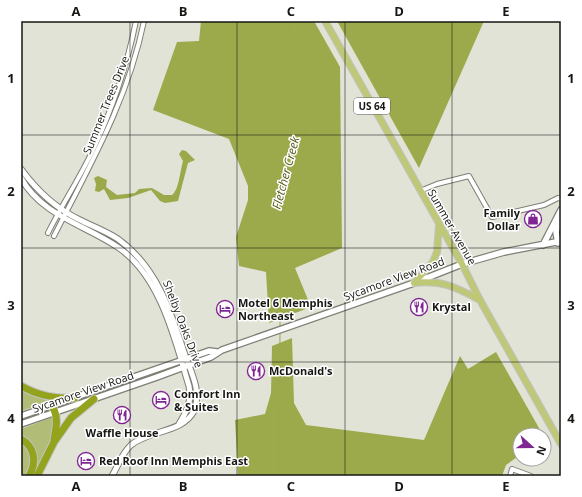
<svg xmlns="http://www.w3.org/2000/svg" width="582" height="497" font-family="'Open Sans',sans-serif">
  <rect width="100%" height="100%" fill="#e1e3d7"/>
  <!-- green -->
  <path fill="#b1bc77" d="M 21,389 L 54,400 L 21,411 Z
    M 53,417 L 52,441 L 35,476 L 33,476 C 37,459 38,446 21,436 L 21,429 Z
    M 21,441 C 33,452 33,461 27,476 L 21,476 Z"/>
  <!-- forest -->
  <path fill="#9daa4c" d="M 201,21 L 314,21 L 340,67 L 342,248 L 295,268 L 311,307 L 269,323 L 266,272 L 239,266 L 236,237 L 248,200 L 248,186 L 229,139 L 153,110 L 177,42 L 199,41 Z
    M 337,21 L 484,21 L 419,168 Z
    M 292,338 L 294,403 L 306,425 L 424,440 L 460,356 L 468,369 L 496,352 L 543,435 L 520,435 L 520,455 L 506,465 L 502,476 L 238,476 L 235,420 L 265,414 L 271,393 L 272,346 Z"/>
  <!-- water -->
  <path fill="#9ca94b" d="M 182,150 L 186,151 L 195,160 L 188,163 L 178,201 L 165,203 L 160,201 L 151,190 L 128,198 L 110,200 L 104,189 L 99,192 L 95,191 L 96,184 L 94,178 L 98,176 L 107,180 L 106,187 L 117,195 L 135,193 L 139,189 L 152,188 L 164,195 L 172,195 C 179,190 180,171 183,161 L 179,154 Z"/>
  <g fill="none" stroke-linecap="round" stroke-linejoin="round">
    <!-- stream -->
    <path stroke="#9ca94b" stroke-width="1" d="M 280,327 L 280,234 L 287,195 L 293,172 L 301,155 L 305,134 L 306,107 L 300,81 L 288,52 L 289,21
      M 279,476 L 280,333"/>
    <!-- minor casing -->
    <g stroke="#7c7f74" stroke-width="6">
      <path id="minor" d="M 420,191 L 437,184 L 469,176 L 492,217 L 544,205 L 558,198 L 561,199
        M 48,233 C 62,205 79,179 92,152 C 112,110 127,66 136,21
        M 54,236 C 90,165 128,100 144,21
        M 510,476 L 512,469 L 531,476"/>
    </g>
    <!-- tertiary casing -->
    <g stroke="#7c7f74" stroke-width="7">
      <path id="tertiary" d="M 21,169 C 37,191 55,208 80,220 C 92,226 106,231 118,239 C 157,267 171,312 185,355 C 191,372 202,392 194,411 C 183,433 149,430 131,445 C 122,453 118,466 112,476
        M 21,178 C 42,216 86,225 119,248 C 161,277 175,340 189,386 C 192,402 187,411 179,424"/>
    </g>
    <!-- secondary casing -->
    <g stroke="#7c7f74" stroke-width="8">
      <path id="secondary" d="M 558,243 L 556,232 L 560,218
        M 543,245 L 561,210
        M 21,416 L 209,351 L 217,352
        M 21,424 L 157,377 L 211,357 L 222,350 L 414,283 L 462,264 L 504,252 L 561,241"/>
    </g>
    <!-- primary casing -->
    <g stroke="#c2c3c2" stroke-width="8">
      <path id="primary" d="M 325,21 L 462,264 L 480,300 L 561,444
        M 414,283 C 442,280 456,287 480,300
        M 414,283 L 433,262 L 437,252 L 439,225"/>
    </g>
    <!-- motorway casing -->
    <g stroke="#c2c3c2" stroke-width="9">
      <path id="motorway" d="M 21,386 C 39,396 55,399 75,398
        M 52,406 C 59,417 56,428 54,440
        M 21,439 C 35,447 37,462 29,476
        M 37,476 L 54,442 L 71,418 L 94,399"/>
    </g>
    <!-- minor -->
    <use href="#minor" stroke="#fff" stroke-width="4"/>
    <!-- tertiary -->
    <use href="#tertiary" stroke="#fff" stroke-width="5"/>
    <!-- secondary -->
    <use href="#secondary" stroke="#fff" stroke-width="5.5"/>
    <!-- primary -->
    <use href="#primary" stroke="#bfc877" stroke-width="6"/>
    <!-- motorway -->
    <use href="#motorway" stroke="#94a31c" stroke-width="7"/>
  </g>
  <!-- grid -->
  <path fill="none" stroke="#161713" stroke-width="1" stroke-opacity="0.55" d="M 130,21 L 130,476M 237,21 L 237,476M 345,21 L 345,476M 452,21 L 452,476M 21,135 L 561,135M 21,248 L 561,248M 21,362 L 561,362"/>
  <!-- icons -->
  <defs>
    <g id="shop-ring" transform="scale(0.9)"><circle r="9.5" fill="#fff" stroke="#802693" stroke-width="1.5"/><path d="M-5-2.5h2.3a2.7 3.5 0 0 1 5.4 0H5L5.5 6h-11ZM-1.5-2.5h3a1.5 2.3 0 0 0-3 0Z" fill="#802693"/></g>
    <g id="restaurant-ring" transform="scale(0.9)"><circle r="9.5" fill="#fff" stroke="#802693" stroke-width="1.5"/><path d="M-5-6h1v4h1v-4h1v4h1v-4h1v5L-1.5 .5V6h-2V.5L-5-1ZM5-6V6H3V1.5H1.5Q1.5-4 5-6Z" fill="#802693"/></g>
    <g id="hotel-ring" transform="scale(0.9)"><circle r="9.5" fill="#fff" stroke="#802693" stroke-width="1.5"/><path d="M-6-4.5h1.5V1H6V5H4.5V3h-9V5H-6ZM-4 0a1.8 1.8 0 1 1 3.6 0ZM.5 0V-2.5h3Q6-2.5 6 0Z" fill="#802693"/></g>
  </defs>
  <g fill-rule="evenodd">
    <use href="#shop-ring" x="533" y="219"/>
    <use href="#restaurant-ring" x="419" y="307"/>
    <use href="#hotel-ring" x="225" y="309"/>
    <use href="#restaurant-ring" x="256" y="371"/>
    <use href="#hotel-ring" x="161" y="400"/>
    <use href="#restaurant-ring" x="122" y="415"/>
    <use href="#hotel-ring" x="86" y="461"/>
  </g>
  <g text-anchor="middle" stroke-width="3" stroke-linejoin="round" paint-order="stroke">
    <!-- shield labels -->
    <rect fill="#fff" stroke="#5c5d5a" stroke-width="1" x="354" y="98" width="36" height="16" rx="3"/>
    <g font-size="10" font-weight="bold" fill="#161713">
      <text x="372" y="110">US 64</text>
    </g>
    <!-- street labels -->
    <g font-size="11" fill="#161713" stroke="#fff">
      <text transform="translate(106 105) rotate(-68)" y="4">Summer Trees Drive</text>
      <text transform="translate(452 227) rotate(60)" y="4">Summer Avenue</text>
      <text transform="translate(394 279) rotate(-20)" y="4">Sycamore View Road</text>
      <text transform="translate(183 324) rotate(69)" y="4">Shelby Oaks Drive</text>
      <text transform="translate(83 392) rotate(-19)" y="4">Sycamore View Road</text>
    </g>
    <!-- poi labels -->
    <g font-size="11" font-weight="bold" fill="#161713" stroke="#fff" text-anchor="start">
      <text x="520" y="217" text-anchor="end">Family<tspan x="520" dy="13">Dollar</tspan></text>
      <text x="238" y="307">Motel 6 Memphis<tspan x="238" dy="13">Northeast</tspan></text>
      <text x="432" y="311">Krystal</text>
      <text x="269" y="375">McDonald's</text>
      <text x="174" y="398">Comfort Inn<tspan x="174" dy="13">&amp; Suites</tspan></text>
      <text x="122" y="437" text-anchor="middle">Waffle House</text>
      <text x="99" y="465">Red Roof Inn Memphis East</text>
    </g>
    <!-- water labels -->
    <g font-size="12" font-style="italic" fill="#535c18" stroke="#fff">
      <text transform="translate(286 173) rotate(-75)" y="4">Fletcher Creek</text>
    </g>
  </g>
  <!-- border -->
  <rect width="582" height="497" fill="none" stroke="#ffffff" stroke-width="44"/>
  <!-- north arrow -->
  <g transform="translate(532 447) rotate(111)"><circle r="19" fill="#ffffff" stroke="#a2a2a1"/>
  <path d="M0-3L7 15L0 10L-7 15Z" fill="#802693"/>
  <text y="-6" font-size="11" font-weight="bold" text-anchor="middle" fill="#161713">N</text>
  </g>
  <rect x="22" y="22" width="538" height="453" fill="none" stroke="#161713" stroke-width="1.5"/>
  <g font-size="13" text-anchor="middle" font-weight="bold" fill="#161713">
    <text x="76" y="16">A</text>
    <text x="183" y="16">B</text>
    <text x="291" y="16">C</text>
    <text x="399" y="16">D</text>
    <text x="506" y="16">E</text>
    <text x="11" y="83">1</text>
    <text x="571" y="83">1</text>
    <text x="11" y="196">2</text>
    <text x="571" y="196">2</text>
    <text x="11" y="310">3</text>
    <text x="571" y="310">3</text>
    <text x="11" y="423">4</text>
    <text x="571" y="423">4</text>
    <text x="76" y="491">A</text>
    <text x="183" y="491">B</text>
    <text x="291" y="491">C</text>
    <text x="399" y="491">D</text>
    <text x="506" y="491">E</text>
  </g>
</svg>
